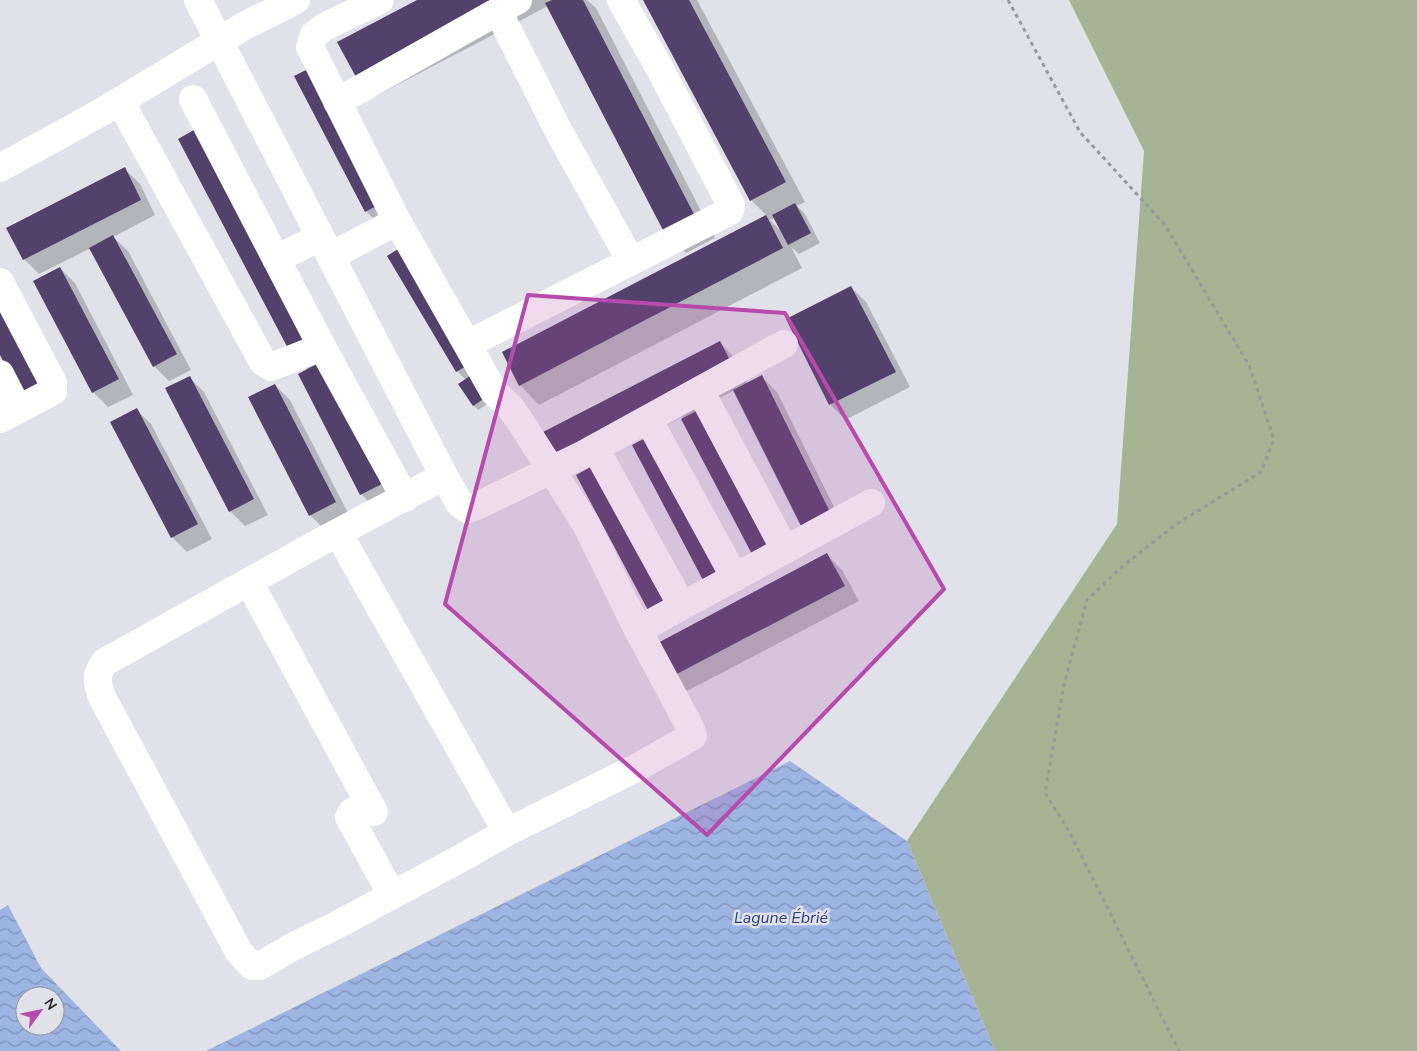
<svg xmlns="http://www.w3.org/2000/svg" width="1417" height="1051" font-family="'Nunito Sans',sans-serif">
  <defs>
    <pattern id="water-waves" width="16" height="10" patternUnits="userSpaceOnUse" patternTransform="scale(1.25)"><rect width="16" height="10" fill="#9eb4e3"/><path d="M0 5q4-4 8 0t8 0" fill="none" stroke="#8192b8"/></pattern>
  </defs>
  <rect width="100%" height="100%" fill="#e1e1ea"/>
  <!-- grass -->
  <path fill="#a5b593" d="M 1069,0 L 1417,0 L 1417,1051 L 995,1051 L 907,841 L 1117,524 L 1144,151 Z"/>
  <!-- water -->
  <path fill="url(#water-waves)" fill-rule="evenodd" d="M 790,761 L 907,841 L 995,1051 L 206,1051 Z
    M 8,905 L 41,968 L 121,1051 L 0,1051 L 0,910 ZM 25,996 L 55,996 L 55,1026 L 25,1026 Z"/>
  <!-- shadow -->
  <path fill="#0003" fill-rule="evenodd" d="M 420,0 L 587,0 L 596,8 L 715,238 L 686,253 L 666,234 L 548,6 L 376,96 L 357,76 Z
    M 644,0 L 697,0 L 805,202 L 797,206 L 805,214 L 820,243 L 799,254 L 791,247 L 802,268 L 539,405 L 520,385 L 503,353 L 767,216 L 751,200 ZM 775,218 L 783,233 L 770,220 Z
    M 296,77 L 398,217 L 381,226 L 366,211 Z
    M 216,143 L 402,496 L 376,509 L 361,494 L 308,370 L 293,355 Z
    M 125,169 L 140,184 L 155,215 L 113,237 L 128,251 L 191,370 L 169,381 L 154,366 L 91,248 L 39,274 L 24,259 Z
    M 389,256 L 498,397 L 478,410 L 474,406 L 466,380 L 457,371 Z
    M 60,268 L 75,283 L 133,395 L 108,407 L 93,392 Z
    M 851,287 L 866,302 L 910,387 L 845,420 L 831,405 L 787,320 Z
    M 719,342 L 734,357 L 748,384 L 762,377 L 777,392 L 846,531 L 819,544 L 735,390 L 702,407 L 755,557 L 682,417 L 573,474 Z
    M 189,377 L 204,392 L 268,515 L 245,526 L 230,511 Z
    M 275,385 L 290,400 L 350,517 L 325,530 L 310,515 Z
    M 136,409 L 151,424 L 212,539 L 187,552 L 172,537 Z
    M 827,555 L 842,570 L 859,601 L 687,691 L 672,676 Z"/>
  <!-- building -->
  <path fill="#52416b" d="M 417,0 L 502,0 L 356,77 L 337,42 Z
    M 552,0 L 583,0 L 696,218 L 665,234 L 545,3 Z
    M 643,0 L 689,0 L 786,182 L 750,201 Z
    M 314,66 L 384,202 L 365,212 L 294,76 Z
    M 201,126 L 315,343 L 292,356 L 178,139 Z
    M 125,167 L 141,200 L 23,260 L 6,228 Z
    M 795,203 L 811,233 L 788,245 L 772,215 Z
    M 766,215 L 783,248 L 519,386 L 502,352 Z
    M 113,235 L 177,354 L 153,367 L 89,248 Z
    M 406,244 L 475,361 L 456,372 L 387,256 Z
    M 60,267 L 119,379 L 92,393 L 33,281 Z
    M 851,286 L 896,372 L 829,405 L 786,319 Z
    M 0,293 L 49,386 L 23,399 L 0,355 Z
    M 720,341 L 734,368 L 557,459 L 543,432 Z
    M 326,359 L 388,481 L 360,495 L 298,374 Z
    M 479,370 L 494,392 L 473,406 L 458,384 Z
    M 762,375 L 832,516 L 803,530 L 733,390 Z
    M 190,376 L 254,499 L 229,512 L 165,388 Z
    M 275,384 L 336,502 L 309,516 L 248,397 Z
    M 704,407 L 777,546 L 754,558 L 681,419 Z
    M 137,408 L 198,524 L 171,538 L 110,422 Z
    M 653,434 L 725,571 L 704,582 L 632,445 Z
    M 598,463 L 672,600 L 649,612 L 576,475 Z
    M 827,553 L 845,586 L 671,677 L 654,645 Z"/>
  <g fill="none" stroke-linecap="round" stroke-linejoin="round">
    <!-- path -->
    <path stroke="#98989f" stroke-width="3" stroke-dasharray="4 4" stroke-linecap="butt" d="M 1008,0 L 1080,132 L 1165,225 L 1249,365 L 1274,439 L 1261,472 L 1175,525 L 1123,566 L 1087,600 L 1064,684 L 1045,793 L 1070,833 L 1179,1051"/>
    <!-- minor -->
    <path stroke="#fff" stroke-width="28" d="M 198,0 L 444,476 L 460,504 L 467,509 L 477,506 L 584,454 L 784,344
      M 380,0 L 324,27 L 314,35 L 310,47 L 397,221
      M 498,11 L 559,132 L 631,261
      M 193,99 L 322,347 L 405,498
      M 120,101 L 263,362 L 271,367 L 322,347
      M 337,102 L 518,0
      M 0,168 L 100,113 L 244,26 L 296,0
      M 331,256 L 397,221 L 494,392 L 510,407 L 520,421 L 586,524 L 638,630 L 690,727 L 693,736 L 636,768 L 507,832 L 465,856 L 335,926 L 292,947 L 260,966 L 252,966 L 239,952 L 102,697 C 97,683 95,674 105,662 L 322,541 L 444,476
      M 276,259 L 320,237
      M 0,282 L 53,383 L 53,391 L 0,419
      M 468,344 L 730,211 L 731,205 L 659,67 L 621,0
      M 0,374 L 18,409
      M 700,390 L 785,550
      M 648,419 L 735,578
      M 595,448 L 682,606
      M 338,533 L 507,832
      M 249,582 L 374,812
      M 638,630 L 871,503
      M 369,803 L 352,812 L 349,817 L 392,895"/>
  </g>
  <!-- marked area -->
  <path fill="#b64bac" fill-opacity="0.2" stroke="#b64bac" stroke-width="4" stroke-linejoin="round" d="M 528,295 L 785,313 L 944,589 L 707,835 L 445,604 Z"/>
  <g text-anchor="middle" stroke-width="5" stroke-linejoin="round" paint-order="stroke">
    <!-- water labels -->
    <g font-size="16" font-style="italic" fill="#29427b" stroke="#e1e1ea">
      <text x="781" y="923">Lagune Ébrié</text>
    </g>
  </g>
  <!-- north arrow -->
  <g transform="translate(40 1011) rotate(57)"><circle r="24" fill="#e1e1ea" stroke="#95959c"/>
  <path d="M0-4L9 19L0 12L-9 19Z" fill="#b64bac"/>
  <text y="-8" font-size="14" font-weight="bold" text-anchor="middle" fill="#242427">N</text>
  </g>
</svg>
